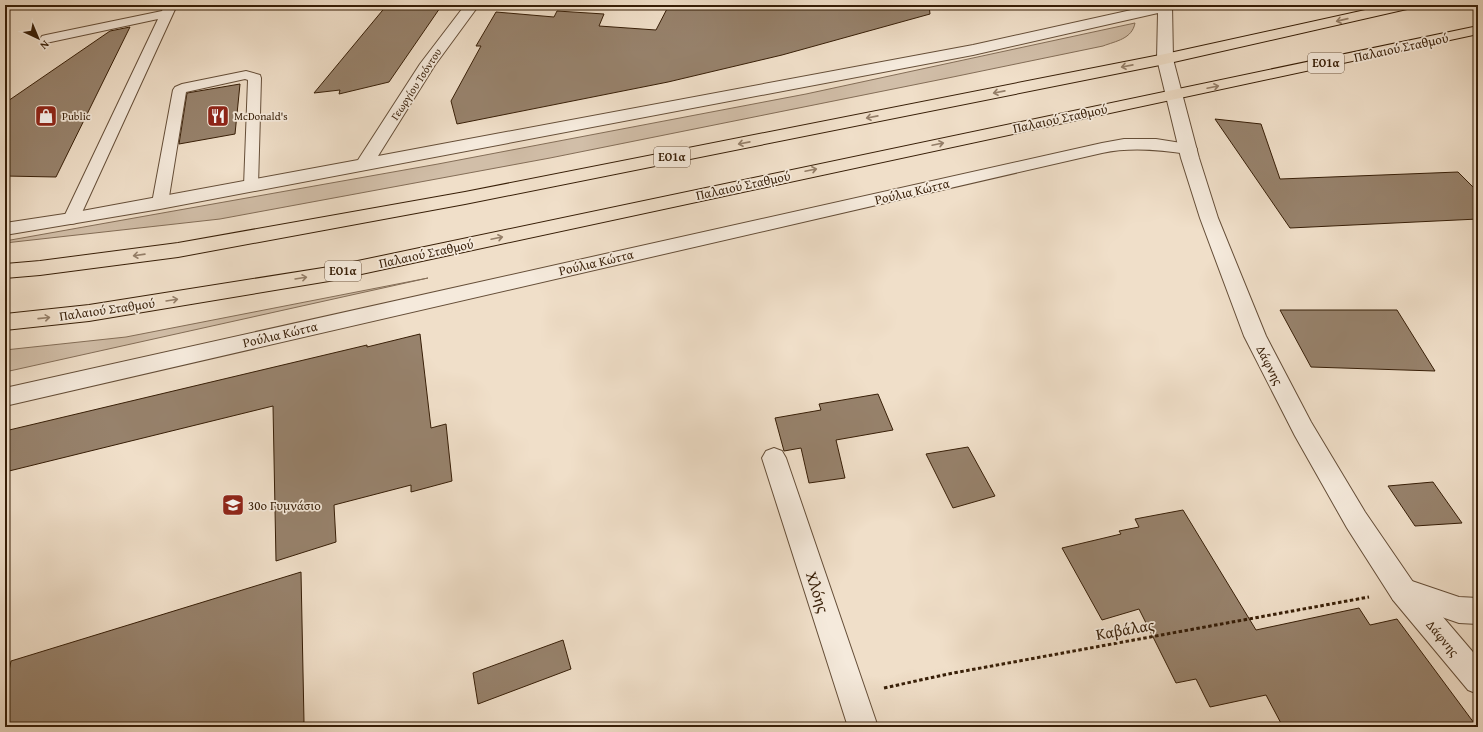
<svg xmlns="http://www.w3.org/2000/svg" width="1483" height="732" font-family="'Gentium Book Plus',serif">
  <rect width="100%" height="100%" fill="#f0dfc9"/>
  <filter id="stains"><feTurbulence type="fractalNoise" baseFrequency=".005" numOctaves="4"/><feColorMatrix values="0 0 0 0 .2 0 0 0 0 .09 0 0 0 0 .02 0 0 0 .5 -.17"/></filter>
  <radialGradient id="worn" r=".72"><stop offset=".6" stop-color="#630" stop-opacity="0"/><stop offset="1" stop-color="#630" stop-opacity=".3"/></radialGradient>
  <!-- green -->
  <path fill="#d1bea8" stroke="#846e58" d="M 1135,23 C 1132,39 1116,41 1103,46 L 948,78 L 550,158 L 220,219 L 5,243 L 5,241 L 438,164 L 806,94 Z
    M 428,278 L 5,372 L 5,350 L 126,337 Z"/>
  <!-- building -->
  <path fill="#97826c" stroke="#371e07" d="M 387,5 L 442,5 L 389,82 L 339,94 L 340,90 L 314,93 Z
    M 669,5 L 929,5 L 930,14 L 782,55 L 668,82 L 457,124 L 451,101 L 481,46 L 476,46 L 496,12 L 554,17 L 557,11 L 604,14 L 599,26 L 656,30 Z
    M 130,27 L 56,177 L 5,176 L 5,103 L 110,31 Z
    M 240,84 L 235,134 L 179,144 L 187,93 Z
    M 1215,119 L 1261,124 L 1280,179 L 1458,172 L 1478,192 L 1478,219 L 1290,228 Z
    M 1280,310 L 1397,310 L 1435,371 L 1311,367 Z
    M 420,334 L 431,428 L 446,424 L 452,481 L 411,492 L 411,485 L 334,505 L 336,542 L 276,561 L 273,406 L 5,472 L 5,431 L 367,345 L 367,347 Z
    M 878,394 L 893,430 L 836,440 L 845,478 L 809,483 L 801,448 L 784,451 L 775,418 L 821,410 L 819,404 Z
    M 968,447 L 995,496 L 953,508 L 926,454 Z
    M 1433,482 L 1462,523 L 1415,526 L 1388,486 Z
    M 1183,510 L 1256,630 L 1359,608 L 1370,625 L 1397,619 L 1477,727 L 1283,727 L 1266,695 L 1210,707 L 1196,679 L 1176,683 L 1139,609 L 1102,620 L 1062,548 L 1121,534 L 1119,531 L 1139,527 L 1135,519 Z
    M 301,572 L 304,722 L 289,727 L 5,727 L 5,691 L 11,661 Z
    M 563,640 L 571,669 L 478,704 L 473,673 Z"/>
  <g fill="none" stroke-linecap="round" stroke-linejoin="round">
    <!-- service casing -->
    <g stroke="#654e38" stroke-width="2">
      <path id="service" d="M 165,5 L 177,5 L 79,219 L 76,223 L 71,224 L 66,223 L 63,219 L 158,19 L 46,43 L 42,42 L 40,39 L 42,36 L 46,35 L 162,11 Z
        M 246,71 L 260,75 L 261,78 L 258,186 L 256,189 L 251,191 L 246,189 L 244,186 L 248,80 L 245,79 L 186,92 L 168,203 L 165,206 L 160,208 L 155,206 L 152,203 L 173,90 L 175,87 L 182,84 Z"/>
    </g>
    <!-- minor casing -->
    <g stroke="#654e38" stroke-width="2">
      <path id="minor" d="M 465,5 L 479,5 L 435,65 L 378,156 L 973,45 L 1154,5 L 1172,5 L 1173,59 L 1170,62 L 1165,64 L 1160,62 L 1157,59 L 1158,13 L 973,55 L 160,209 L 5,235 L 5,223 L 71,213 L 358,160 L 420,64 Z
        M 1124,139 L 1156,139 L 1194,145 L 1197,149 L 1194,153 L 1188,154 C 1159,150 1131,147 1102,153 L 5,406 L 5,388 L 1102,143 Z
        M 774,448 L 782,451 L 786,458 L 878,727 L 848,727 L 762,458 L 766,451 Z
        M 1403,578 L 1459,597 L 1478,598 L 1478,624 L 1459,623 L 1393,600 L 1390,591 L 1393,582 Z"/>
    </g>
    <!-- tertiary casing -->
    <g stroke="#654e38" stroke-width="2">
      <path id="tertiary" d="M 1165,54 L 1170,56 L 1173,59 L 1199,158 L 1218,218 L 1266,336 L 1311,422 L 1365,512 L 1413,582 L 1478,658 L 1478,694 L 1468,690 L 1393,600 L 1347,528 L 1295,436 L 1244,336 L 1200,218 L 1181,158 L 1157,59 L 1160,56 Z"/>
    </g>
    <!-- trunk casing -->
    <g stroke="#371e07" stroke-width="2">
      <path id="trunk" d="M 1388,5 L 1414,5 L 1412,8 L 1407,9 L 1165,64 L 465,204 L 178,257 L 40,275 L 5,278 L 5,264 L 40,261 L 178,243 L 465,192 L 1165,54 Z
        M 1478,26 L 1478,34 L 329,281 L 89,321 L 5,330 L 5,314 L 89,305 L 329,267 Z"/>
    </g>
    <!-- path -->
    <path stroke="#371e07" stroke-width="3" stroke-dasharray="3.5 2.5" stroke-linecap="butt" d="M 884,688 L 948,674 L 1369,597"/>
    <!-- service -->
    <use href="#service" fill="#f5eadc" fill-rule="evenodd"/>
    <!-- minor -->
    <use href="#minor" fill="#f5eadc" fill-rule="evenodd"/>
    <!-- tertiary -->
    <use href="#tertiary" fill="#f5eadc" fill-rule="evenodd"/>
    <!-- trunk -->
    <use href="#trunk" fill="#f0dfc9" fill-rule="evenodd"/>
  </g>
  <!-- one-way arrows -->
  <defs><path id="oneway-shaft" d="M-6 0H5M1.5-3L5.5 0L1.5 3" fill="none" stroke-width="1.6" stroke-linecap="round" stroke-linejoin="round"/></defs>
  <g stroke="#947e68">
    <use href="#oneway-shaft" transform="translate(1342 20) rotate(167)"/>
    <use href="#oneway-shaft" transform="translate(1127 66) rotate(169)"/>
    <use href="#oneway-shaft" transform="translate(1213 87) rotate(-12)"/>
    <use href="#oneway-shaft" transform="translate(999 92) rotate(169)"/>
    <use href="#oneway-shaft" transform="translate(872 117) rotate(169)"/>
    <use href="#oneway-shaft" transform="translate(744 143) rotate(169)"/>
    <use href="#oneway-shaft" transform="translate(938 144) rotate(-12)"/>
    <use href="#oneway-shaft" transform="translate(811 170) rotate(-12)"/>
    <use href="#oneway-shaft" transform="translate(497 238) rotate(-12)"/>
    <use href="#oneway-shaft" transform="translate(139 255) rotate(172)"/>
    <use href="#oneway-shaft" transform="translate(301 278) rotate(-9)"/>
    <use href="#oneway-shaft" transform="translate(172 300) rotate(-9)"/>
    <use href="#oneway-shaft" transform="translate(44 318) rotate(-6)"/>
  </g>
  <!-- icons -->
  <defs>
    <g id="shop-square" transform="scale(1.15)"><rect x="-9" y="-9" width="18" height="18" rx="4" fill="#8f2418" stroke="#f5eadc"/><path d="M-5-2.5h2.3a2.7 3.5 0 0 1 5.4 0H5L5.5 6h-11ZM-1.5-2.5h3a1.5 2.3 0 0 0-3 0Z" fill="#fff"/></g>
    <g id="restaurant-square" transform="scale(1.15)"><rect x="-9" y="-9" width="18" height="18" rx="4" fill="#8f2418" stroke="#f5eadc"/><path d="M-5-6h1v4h1v-4h1v4h1v-4h1v5L-1.5 .5V6h-2V.5L-5-1ZM5-6V6H3V1.5H1.5Q1.5-4 5-6Z" fill="#fff"/></g>
    <g id="school-square" transform="scale(1.15)"><rect x="-9" y="-9" width="18" height="18" rx="4" fill="#8f2418" stroke="#f5eadc"/><path d="M0-5L7-2L0 1L-7-2ZM-4 1L0 2.5L4 1V4Q0 6-4 4Z" fill="#fff"/></g>
  </defs>
  <g fill-rule="evenodd">
    <use href="#shop-square" x="46" y="116"/>
    <use href="#restaurant-square" x="218" y="116"/>
    <use href="#school-square" x="233" y="505"/>
  </g>
  <g text-anchor="middle" stroke-width="3.5" stroke-linejoin="round" paint-order="stroke">
    <!-- far-street labels -->
    <g font-size="11" fill="#371e07" stroke="#f5eadc">
      <text transform="translate(416 84) rotate(-57)" y="4">Γεωργίου Τσόντου</text>
    </g>
    <!-- far-poi labels -->
    <g font-size="11" fill="#371e07" stroke="#f5eadc" text-anchor="start">
      <text x="62" y="120">Public</text>
      <text x="234" y="120">McDonald's</text>
    </g>
    <!-- shield labels -->
    <g fill="#f5eadc" stroke="#705b47" stroke-width="1">
      <rect x="1308" y="53" width="36" height="20" rx="3"/>
      <rect x="654" y="147" width="36" height="20" rx="3"/>
      <rect x="325" y="261" width="36" height="20" rx="3"/>
    </g>
    <g font-size="12" font-weight="bold" fill="#371e07">
      <text x="1326" y="67">ΕΟ1α</text>
      <text x="672" y="161">ΕΟ1α</text>
      <text x="343" y="275">ΕΟ1α</text>
    </g>
    <!-- street labels -->
    <g font-size="13" fill="#371e07" stroke="#f5eadc">
      <text transform="translate(1401 47) rotate(-12)" y="5">Παλαιού Σταθμού</text>
      <text transform="translate(1060 118) rotate(-12)" y="5">Παλαιού Σταθμού</text>
      <text transform="translate(743 185) rotate(-12)" y="5">Παλαιού Σταθμού</text>
      <text transform="translate(912 191) rotate(-13)" y="5">Ρούλια Κώττα</text>
      <text transform="translate(426 253) rotate(-12)" y="5">Παλαιού Σταθμού</text>
      <text transform="translate(596 262) rotate(-13)" y="5">Ρούλια Κώττα</text>
      <text transform="translate(107 309) rotate(-8)" y="5">Παλαιού Σταθμού</text>
      <text transform="translate(280 334) rotate(-13)" y="5">Ρούλια Κώττα</text>
      <text transform="translate(1270 365) rotate(63)" y="5">Δάφνης</text>
      <text transform="translate(1443 638) rotate(50)" y="5">Δάφνης</text>
    </g>
    <!-- poi labels -->
    <g font-size="13" fill="#371e07" stroke="#f5eadc" text-anchor="start">
      <text x="248" y="510">30ο Γυμνάσιο</text>
    </g>
    <!-- near-street labels -->
    <g font-size="16" fill="#371e07" stroke="#f5eadc">
      <text transform="translate(818 592) rotate(72)" y="6">Χλόης</text>
      <text transform="translate(1125 629) rotate(-10)" y="6">Καβάλας</text>
    </g>
  </g>
  <!-- margin -->
  <rect width="1483" height="732" fill="none" stroke="#f0dfc9" stroke-width="20"/>
  <rect x="6" y="6" width="1471" height="720" fill="none" stroke="#371e07" stroke-width="2"/>
  <rect x="10" y="10" width="1463" height="712" fill="none" stroke="#371e07"/>
  <!-- north arrow -->
  <g transform="translate(38 38) rotate(136)" stroke="#f5eadc" stroke-width="3" paint-order="stroke">
  <path d="M0-3L7 15L0 10L-7 15Z" fill="#371e07"/>
  <text y="-6" font-size="11" font-weight="bold" text-anchor="middle" fill="#371e07">N</text>
  </g>
  <rect width="100%" height="100%" filter="url(#stains)"/>
  <rect width="100%" height="100%" fill="url(#worn)"/>
</svg>
